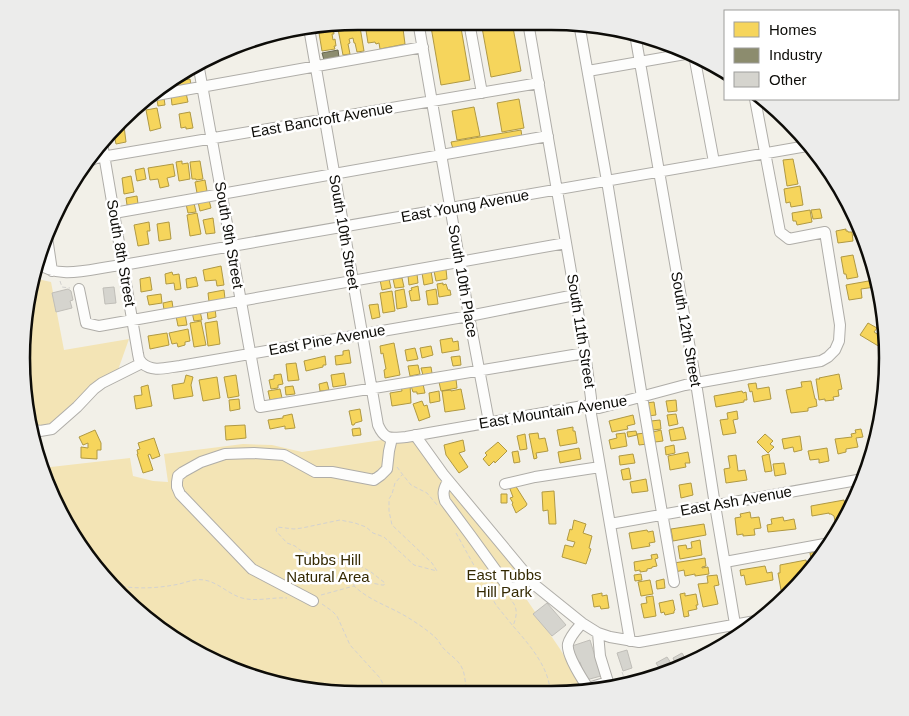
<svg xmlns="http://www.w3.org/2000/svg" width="909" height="716" font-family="Arial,sans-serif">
  <rect width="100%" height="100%" fill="#f2f0e8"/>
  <!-- green -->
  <path fill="#f3e4b5" d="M 32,274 L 42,280 L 51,282 L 64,350 L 129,339 L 118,370 L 80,397 L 47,426 L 30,425 L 21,358 Z
    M 415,435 L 536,586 L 525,597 L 560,649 L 586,692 L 573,694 L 293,688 L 229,669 L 153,625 L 105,580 L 66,526 L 42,468 L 130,458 L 133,476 L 153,481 L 168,482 L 164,454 L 243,444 L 272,445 L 302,452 Z"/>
  <!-- homes -->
  <path fill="#f6d55c" stroke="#b09943" d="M 359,21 L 364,51 L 357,52 L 355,43 L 354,43 L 353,38 L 349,39 L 350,43 L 348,44 L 350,54 L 343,55 L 337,24 Z
    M 402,21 L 405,44 L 380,49 L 379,43 L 376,44 L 375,42 L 368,43 L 365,24 L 379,21 Z
    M 430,21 L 460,22 L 470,80 L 441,85 Z
    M 481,22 L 512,22 L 521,71 L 491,77 Z
    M 330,25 L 331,28 L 333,28 L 334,34 L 332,34 L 333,40 L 335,39 L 336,46 L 334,46 L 335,49 L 322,51 L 318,27 Z
    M 190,79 L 191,85 L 178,87 L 177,81 Z
    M 186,93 L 188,102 L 172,105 L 171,96 Z
    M 164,98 L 165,105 L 158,106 L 157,100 Z
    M 519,99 L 524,128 L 502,132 L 497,103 Z
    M 474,107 L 480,136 L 457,140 L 452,111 Z
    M 157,108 L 161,128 L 150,131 L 146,110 Z
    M 190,112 L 193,128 L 186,129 L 186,127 L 181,128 L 179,114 Z
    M 120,119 L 122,127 L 124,126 L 126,142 L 116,144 L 113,129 Z
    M 521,130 L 522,137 L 453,149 L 451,142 Z
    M 793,159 L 798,184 L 787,186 L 783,160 Z
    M 182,161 L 182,164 L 188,163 L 190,179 L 179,181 L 176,162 Z
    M 200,161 L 203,179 L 196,180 L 196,179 L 192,179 L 190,162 Z
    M 173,164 L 175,176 L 167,178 L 169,186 L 160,188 L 158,179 L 150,180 L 148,168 Z
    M 144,168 L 146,179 L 137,181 L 135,170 Z
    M 131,176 L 134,192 L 124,194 L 122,178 Z
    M 205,180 L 207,191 L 197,193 L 195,182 Z
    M 836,185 L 838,185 L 843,190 L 846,197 L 840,198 L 840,193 L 837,193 Z
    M 800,186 L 803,205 L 791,207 L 790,202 L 786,203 L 784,189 Z
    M 137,196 L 138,204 L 127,205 L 126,198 Z
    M 209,200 L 211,208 L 200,211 L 198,202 Z
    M 194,203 L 196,212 L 188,213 L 186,204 Z
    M 849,206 L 850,206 L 858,225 L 853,226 Z
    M 820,209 L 822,218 L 813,219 L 811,210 Z
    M 810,210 L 812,222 L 797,225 L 796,221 L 793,221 L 792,213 Z
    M 197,213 L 201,234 L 190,236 L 187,215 Z
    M 213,218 L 215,233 L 206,234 L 203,220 Z
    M 149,222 L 150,231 L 147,231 L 149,244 L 138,246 L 134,225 Z
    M 169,222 L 171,239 L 159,241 L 157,224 Z
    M 859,227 L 863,235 L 854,236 L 853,228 Z
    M 846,229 L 846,231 L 848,231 L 848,232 L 852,232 L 853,241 L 838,243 L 836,231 Z
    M 853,255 L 858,277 L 847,279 L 846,274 L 844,274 L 841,257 Z
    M 221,266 L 224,285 L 217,286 L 216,280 L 205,281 L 203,270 Z
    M 446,269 L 447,279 L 436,281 L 434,271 Z
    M 431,271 L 433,283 L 424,285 L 422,273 Z
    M 172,272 L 173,275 L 179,274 L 181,289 L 175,290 L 174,283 L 166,284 L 165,274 Z
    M 417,274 L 418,283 L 409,285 L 408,276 Z
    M 150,277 L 152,290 L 141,292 L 140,279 Z
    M 196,277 L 198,286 L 187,288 L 186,279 Z
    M 402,278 L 404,287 L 395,288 L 393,279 Z
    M 389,279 L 391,288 L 382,290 L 380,280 Z
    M 874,280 L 875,287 L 861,289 L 862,298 L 849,300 L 846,285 Z
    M 443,283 L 443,285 L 446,284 L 448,290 L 450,290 L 451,295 L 439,297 L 437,284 Z
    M 418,286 L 420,300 L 411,301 L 409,291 L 412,290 L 411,288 Z
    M 404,289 L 407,307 L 397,309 L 395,291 Z
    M 436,289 L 438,304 L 428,305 L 426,291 Z
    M 224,290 L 225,299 L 209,302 L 208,293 Z
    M 392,291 L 395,311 L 383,313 L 380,293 Z
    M 161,294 L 162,303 L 149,305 L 147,296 Z
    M 172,301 L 173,308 L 164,310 L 163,303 Z
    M 378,304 L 380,317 L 372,319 L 369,305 Z
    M 215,308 L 216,317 L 208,319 L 207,310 Z
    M 200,311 L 202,320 L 194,321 L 192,312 Z
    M 185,314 L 187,325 L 178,326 L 176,316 Z
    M 201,321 L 206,345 L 194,347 L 190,323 Z
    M 217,321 L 220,344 L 208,346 L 205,323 Z
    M 868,323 L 877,328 L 874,332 L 885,339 L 880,347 L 860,335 Z
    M 188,329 L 190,341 L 185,342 L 185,345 L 178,347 L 177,343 L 172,344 L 169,333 Z
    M 167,333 L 169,345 L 150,349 L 148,336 Z
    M 452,338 L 453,342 L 458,341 L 459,350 L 442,353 L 440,340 Z
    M 394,343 L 400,375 L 385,378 L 384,370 L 386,369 L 383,353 L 381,354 L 380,346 Z
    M 431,346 L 433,355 L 422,358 L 420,348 Z
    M 415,348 L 418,359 L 407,361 L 405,350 Z
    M 349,350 L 351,363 L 336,365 L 335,356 L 343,355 L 343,351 Z
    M 325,356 L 326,365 L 323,365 L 323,367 L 306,371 L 304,361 Z
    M 460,356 L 461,365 L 453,366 L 451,357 Z
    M 296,363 L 299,380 L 288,381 L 286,364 Z
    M 418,365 L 420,374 L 410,376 L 408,366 Z
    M 431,367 L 432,373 L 423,375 L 421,368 Z
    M 344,373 L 346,385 L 333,387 L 331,375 Z
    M 281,374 L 283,384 L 278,385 L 278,388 L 271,389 L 269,380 L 274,379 L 274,375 Z
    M 839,374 L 842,389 L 838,390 L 839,396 L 833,397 L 834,400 L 825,401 L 825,399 L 819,400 L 816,379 L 820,379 L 819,378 Z
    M 186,375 L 193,377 L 191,385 L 193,396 L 174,399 L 172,385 L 184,383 Z
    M 236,375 L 239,396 L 228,398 L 224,377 Z
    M 217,377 L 220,398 L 203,401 L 199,380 Z
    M 456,379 L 457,388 L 441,391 L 439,382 Z
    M 811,381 L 815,399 L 816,399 L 817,406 L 808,408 L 808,411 L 791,413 L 786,390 L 802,387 L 801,382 Z
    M 327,382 L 329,390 L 320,391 L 319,384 Z
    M 756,383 L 757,389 L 769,387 L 771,399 L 754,402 L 752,391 L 750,392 L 748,384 Z
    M 410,384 L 411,403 L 392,406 L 390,393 L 402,391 L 401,386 Z
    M 423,384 L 425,393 L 417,394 L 417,392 L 413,392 L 411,386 Z
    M 148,385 L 152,406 L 136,409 L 134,396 L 142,395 L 141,387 Z
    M 293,386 L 295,394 L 286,395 L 285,387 Z
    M 280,389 L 282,398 L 270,400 L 268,391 Z
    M 461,389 L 465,409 L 445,412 L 442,391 L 451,390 L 451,391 Z
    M 439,391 L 440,401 L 430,403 L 429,393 Z
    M 742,391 L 743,393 L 746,392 L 747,400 L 744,400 L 744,402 L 716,407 L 714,396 Z
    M 239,399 L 240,409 L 230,411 L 229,400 Z
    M 676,400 L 677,411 L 668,412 L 666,401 Z
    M 422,401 L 424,406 L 427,405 L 430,417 L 419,421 L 413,404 Z
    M 654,402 L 656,415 L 648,416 L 646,403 Z
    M 360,409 L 362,421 L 355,423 L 354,425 L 352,425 L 349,411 Z
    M 737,411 L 738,419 L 733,420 L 736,433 L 723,435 L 720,420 L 728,419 L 727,413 Z
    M 292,414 L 295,428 L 285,429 L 285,426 L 270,429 L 268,420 L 283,418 L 283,416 Z
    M 676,414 L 678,424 L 669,426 L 667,415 Z
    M 633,415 L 635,424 L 627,426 L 628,429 L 612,432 L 609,421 Z
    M 660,420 L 661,429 L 653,430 L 651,421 Z
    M 245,425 L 246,438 L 226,440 L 225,426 Z
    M 573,427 L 573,431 L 575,431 L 577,443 L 560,446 L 557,430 Z
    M 683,427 L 686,439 L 671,441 L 669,430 Z
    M 360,428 L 361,435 L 353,436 L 352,429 Z
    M 861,429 L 863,437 L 856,438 L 858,447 L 846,449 L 846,452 L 838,454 L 835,439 L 852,437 L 851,434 L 856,433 L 855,430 Z
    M 95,430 L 101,443 L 101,450 L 97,450 L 97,459 L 81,458 L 81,447 L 88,448 L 88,443 L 83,445 L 79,437 Z
    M 661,430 L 663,441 L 655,442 L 653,432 Z
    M 636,431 L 637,435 L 628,437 L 627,432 Z
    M 538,433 L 539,439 L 545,438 L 548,451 L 536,453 L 537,458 L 534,459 L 529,434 Z
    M 625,433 L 627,446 L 611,449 L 609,440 L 617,438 L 616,434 Z
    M 645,433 L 647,444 L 639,445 L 637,434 Z
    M 525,434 L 527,449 L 520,450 L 517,436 Z
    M 765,434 L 773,441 L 770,444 L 774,447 L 768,453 L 757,442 Z
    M 800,436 L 802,450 L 794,452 L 793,447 L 784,449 L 782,439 Z
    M 154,438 L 160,456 L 152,459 L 150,454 L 148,455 L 153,470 L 143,473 L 137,454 L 138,454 L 137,450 L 140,449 L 138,443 Z
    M 463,440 L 465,451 L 459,453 L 468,467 L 459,473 L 446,455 L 444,445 Z
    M 498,442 L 507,451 L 495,463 L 494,461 L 489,466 L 483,459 L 487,455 L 485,453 Z
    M 674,445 L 675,453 L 666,455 L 665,447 Z
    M 579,448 L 581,459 L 560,463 L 558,452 Z
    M 827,448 L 829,461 L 819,463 L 819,459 L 810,460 L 808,451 Z
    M 518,451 L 520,462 L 514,463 L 512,452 Z
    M 688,452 L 690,463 L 685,463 L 686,467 L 670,470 L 668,456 Z
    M 633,454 L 635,463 L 620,465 L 619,456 Z
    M 769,454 L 772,471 L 765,472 L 762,456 Z
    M 736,455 L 738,471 L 745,470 L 747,480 L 726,483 L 724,469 L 730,468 L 728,456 Z
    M 784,463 L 786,474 L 775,476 L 773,464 Z
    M 629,468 L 631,479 L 623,480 L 621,470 Z
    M 646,479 L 648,491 L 632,493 L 630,482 Z
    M 691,483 L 693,495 L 681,498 L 679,485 Z
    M 515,485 L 527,504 L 526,506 L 516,513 L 512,504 L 513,503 L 510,498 L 513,497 L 510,489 Z
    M 554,491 L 556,524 L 549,524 L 548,510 L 543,511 L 542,492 Z
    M 501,494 L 507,494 L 507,503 L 501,503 Z
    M 844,500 L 846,509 L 848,508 L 849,513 L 847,513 L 848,516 L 842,525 L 839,525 L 838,520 L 835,521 L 834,516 L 831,514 L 829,514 L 829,513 L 812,516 L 811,506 Z
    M 750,512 L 751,518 L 759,517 L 761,528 L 754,529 L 755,535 L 743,536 L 743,534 L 737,535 L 735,518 L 741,517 L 740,514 Z
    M 783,517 L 784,521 L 794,519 L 796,529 L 768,532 L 767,525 L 772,524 L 771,519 Z
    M 574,520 L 586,524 L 583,533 L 592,536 L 589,548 L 591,549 L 586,564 L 562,557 L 565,545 L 573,547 L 575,542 L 567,540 L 570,529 L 572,530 Z
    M 704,524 L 706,535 L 673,541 L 671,529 Z
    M 647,530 L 648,532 L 653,531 L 655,542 L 649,543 L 650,546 L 632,549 L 629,533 Z
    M 700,540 L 702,555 L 680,559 L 678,546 L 686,545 L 687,549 L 692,548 L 691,542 Z
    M 818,552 L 820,559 L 821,559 L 813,569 L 810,553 Z
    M 657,554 L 658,558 L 655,559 L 657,566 L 652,567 L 652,568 L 647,569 L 647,571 L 640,572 L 640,570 L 635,571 L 634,562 L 652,559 L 651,555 Z
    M 705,558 L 706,566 L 702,567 L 702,568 L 708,567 L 709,574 L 695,576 L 695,574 L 685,576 L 684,570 L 675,572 L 674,563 Z
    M 806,560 L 809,573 L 794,589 L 788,590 L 788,588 L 781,590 L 778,573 L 780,573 L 780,565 Z
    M 765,566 L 767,573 L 772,572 L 773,580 L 746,585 L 744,575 L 741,576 L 740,570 Z
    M 641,574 L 642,580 L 635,581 L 634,575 Z
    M 717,575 L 719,585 L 714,586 L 718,604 L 703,607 L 698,584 L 708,583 L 707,576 Z
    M 664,579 L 665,588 L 657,589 L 656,581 Z
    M 650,580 L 653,594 L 641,596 L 638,582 Z
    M 602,593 L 602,596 L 607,595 L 609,608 L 601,609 L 600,606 L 594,607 L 592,595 Z
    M 685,593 L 685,596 L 696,594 L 698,605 L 696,605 L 697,609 L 688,611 L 689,616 L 684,617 L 680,594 Z
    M 653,596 L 656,616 L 644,618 L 641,604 L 647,603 L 646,597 Z
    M 673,600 L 675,610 L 674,611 L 674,613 L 665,615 L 664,612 L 661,613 L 659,603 Z"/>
  <!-- industry -->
  <path fill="#8c8c6e" stroke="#66664f" d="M 338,50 L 339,57 L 324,60 L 322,53 Z"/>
  <!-- building -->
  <path fill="#d5d4ce" stroke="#c0beb8" d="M 114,287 L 116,303 L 105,304 L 103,288 Z
    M 68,289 L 71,291 L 73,300 L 70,301 L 72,308 L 56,312 L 52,293 Z
    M 547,603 L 566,625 L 552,636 L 533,614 Z
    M 590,640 L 601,676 L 586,680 L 580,662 L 577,663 L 572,646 Z
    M 627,650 L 632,668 L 623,671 L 617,653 Z
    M 682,653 L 688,663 L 662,673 L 656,663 L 667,657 L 673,666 L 676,665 L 673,658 Z"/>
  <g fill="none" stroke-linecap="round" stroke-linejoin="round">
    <!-- minor casing -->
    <g stroke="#afada8" stroke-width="12">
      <path id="minor" d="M 418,21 L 469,316 L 489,422
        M 469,22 L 482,93
        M 528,22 L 585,353 L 591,398 L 591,414 L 630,641
        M 579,23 L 607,181 L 642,397 L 674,582
        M 309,28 L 378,425 C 385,441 391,438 406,437 L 583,406 L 599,408 L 685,385 L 803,364 L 821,361 L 828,357 L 835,350 L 839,341 L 840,325 L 825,232 L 789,239 L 780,232 L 755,99
        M 635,34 L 696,383 L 715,505 L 735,624
        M 694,55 L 714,162
        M 198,63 L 260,407 L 585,353
        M 588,71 L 691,53
        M 151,96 L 423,47
        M 102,143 L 138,354 L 139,359 L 142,363
        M 88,162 L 96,158 L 539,83
        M 114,213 L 548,136
        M 47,237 L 52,271
        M 36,262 C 60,282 95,267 123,265 L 807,146
        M 79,289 L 86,323 L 99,326 L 566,243
        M 31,429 L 40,431 L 52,429 L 77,407 L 94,389 L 102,383 L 142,363 C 153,373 168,367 180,366 L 469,316 L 575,295
        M 415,435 L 443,474 L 536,586 L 582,623 L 598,633 L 610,637 L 639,642 L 761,620
        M 448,481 C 444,488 442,493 445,501 L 471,536 L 505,583 L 511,588 L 517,587 L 528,577
        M 505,484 L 535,477 L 600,467
        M 610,524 L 863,479
        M 725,562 L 830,543
        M 313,601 L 252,569 L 180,494 L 177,487 L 177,482 L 178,476 L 183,472 L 201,462 L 225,454 L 254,453 L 284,455 L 315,472 L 332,472 L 374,480 L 381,475 L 387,469 L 389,451 L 392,438
        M 582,623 C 577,629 570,636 568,644 C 566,654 582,679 588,688 L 608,682 L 600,656 L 598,633"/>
    </g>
    <!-- path -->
    <path stroke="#d3d2d0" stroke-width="1" stroke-dasharray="4 2.5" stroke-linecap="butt" d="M 60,281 L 62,287 L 70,288
      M 397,467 L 403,475 L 411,485 L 427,493 L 437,505
      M 456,533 L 496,605 L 513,626
      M 109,584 C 130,589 152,589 174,585 C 183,584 194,578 204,580 C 218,582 228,594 242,598 C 257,602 271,597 287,598
      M 354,586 L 354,581 L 356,580 L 382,585 L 384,585 L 385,583 L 371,572 L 348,559 L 342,558 L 327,560 L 300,550 L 295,546 L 287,543 L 276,531 L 277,527 L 294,529 L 302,528 L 340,520 L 355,523 L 366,527 L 373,533 L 384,537 L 414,565 L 437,571 L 432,563 L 392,525 L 389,511 L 389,499 L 392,494 L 395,483 L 402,475
      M 321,595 L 354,586 C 370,601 389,606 407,617 C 417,623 427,630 435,637 C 439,641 441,646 445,650 C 450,655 457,659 461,666 C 466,674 464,683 468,692
      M 511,596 C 511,604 510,598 514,604 C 518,612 516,618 513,626 C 528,643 551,669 550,694
      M 322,604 L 332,611 L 337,616 L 350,645 L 380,678 L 386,690
      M 622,672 L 626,683 L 631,685
      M 644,677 L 645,680"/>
    <!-- minor -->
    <use href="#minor" stroke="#fdfdfc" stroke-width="10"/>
  </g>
  <g text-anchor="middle" stroke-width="5" stroke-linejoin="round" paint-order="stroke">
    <!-- street labels -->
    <g font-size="15" fill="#0d0c08" stroke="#fff">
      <text transform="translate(322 120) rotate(-10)" y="5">East Bancroft Avenue</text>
      <text transform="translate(465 206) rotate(-10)" y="5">East Young Avenue</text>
      <text transform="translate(344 232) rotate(80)" y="5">South 10th Street</text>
      <text transform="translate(229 235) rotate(80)" y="5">South 9th Street</text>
      <text transform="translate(121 253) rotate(80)" y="5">South 8th Street</text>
      <text transform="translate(463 281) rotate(80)" y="5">South 10th Place</text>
      <text transform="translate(686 329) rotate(80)" y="5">South 12th Street</text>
      <text transform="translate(581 331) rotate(81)" y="5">South 11th Street</text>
      <text transform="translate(327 340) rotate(-10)" y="5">East Pine Avenue</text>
      <text transform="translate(553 412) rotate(-9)" y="5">East Mountain Avenue</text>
      <text transform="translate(736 501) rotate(-10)" y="5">East Ash Avenue</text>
    </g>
    <!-- park labels -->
    <g font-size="15" fill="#352a03" stroke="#fff">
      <text x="328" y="565">Tubbs Hill<tspan x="328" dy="17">Natural Area</tspan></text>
      <text x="504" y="580">East Tubbs<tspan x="504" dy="17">Hill Park</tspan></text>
    </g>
  </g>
  <!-- crop -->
  <path d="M0 0H909V716H0ZM358 30H551A328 328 0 0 1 879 358V358A328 328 0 0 1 551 686H358A328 328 0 0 1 30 358V358A328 328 0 0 1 358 30Z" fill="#ececeb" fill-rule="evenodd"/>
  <path fill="none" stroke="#0d0c08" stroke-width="2.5" d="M358 30H551A328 328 0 0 1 879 358V358A328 328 0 0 1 551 686H358A328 328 0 0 1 30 358V358A328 328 0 0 1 358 30Z"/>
  <!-- legend -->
  <rect x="724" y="10" width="175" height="90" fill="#ffffff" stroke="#9e9e9c"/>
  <rect x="734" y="22" width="25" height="15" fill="#f6d55c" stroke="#9e9e9c"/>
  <text x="769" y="35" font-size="15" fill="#0d0c08">Homes</text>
  <rect x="734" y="48" width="25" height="15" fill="#8c8c6e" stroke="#9e9e9c"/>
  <text x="769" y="60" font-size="15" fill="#0d0c08">Industry</text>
  <rect x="734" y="72" width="25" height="15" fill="#d5d4ce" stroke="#9e9e9c"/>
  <text x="769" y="85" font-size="15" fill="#0d0c08">Other</text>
</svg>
